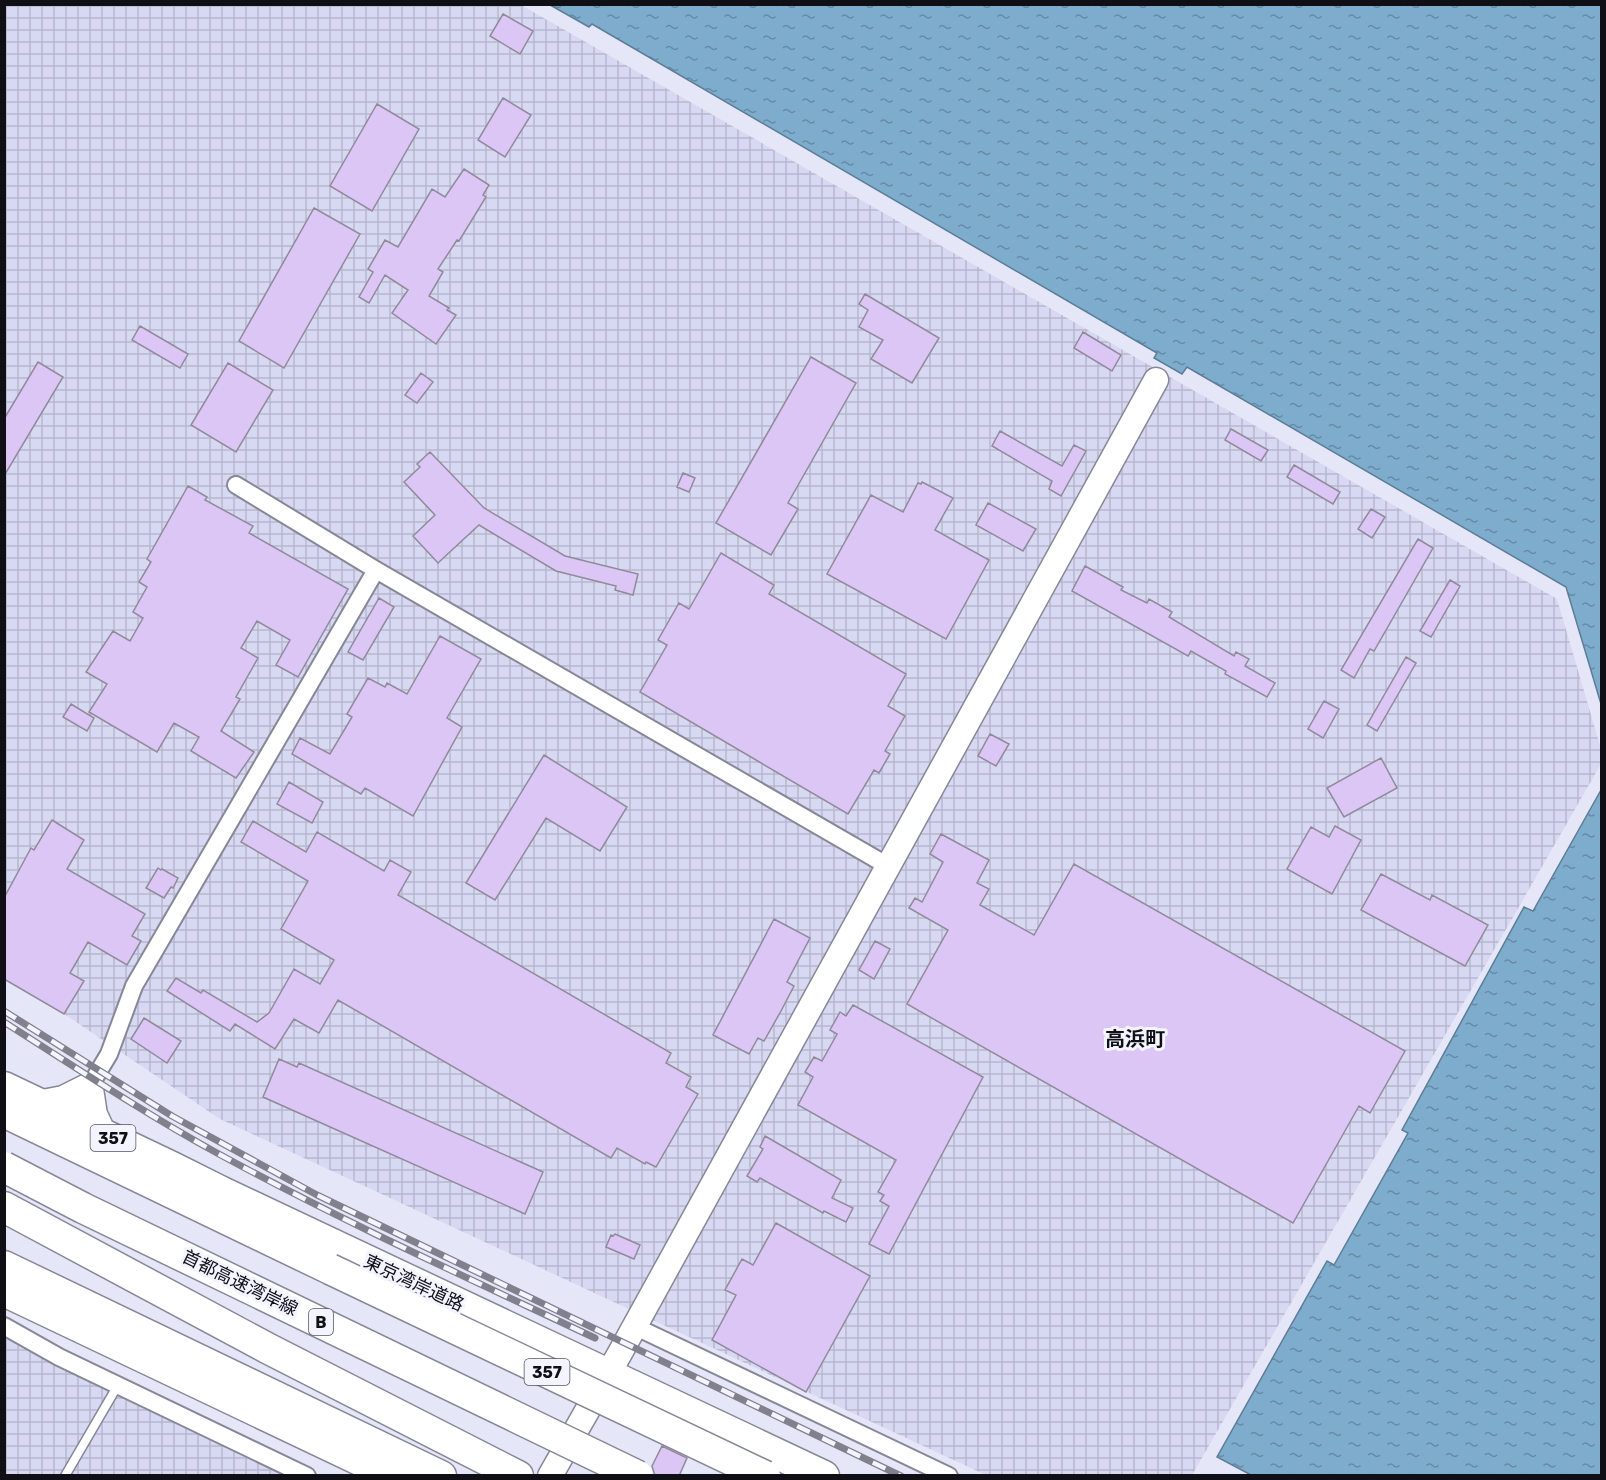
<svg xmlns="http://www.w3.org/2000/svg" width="1606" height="1480" font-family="Rubik,'Noto Sans JP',sans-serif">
  <defs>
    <pattern id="industrial-grid" width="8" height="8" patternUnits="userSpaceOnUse" patternTransform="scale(1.5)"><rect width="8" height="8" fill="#d7d8f2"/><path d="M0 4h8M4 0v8" fill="none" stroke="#b7b8cf"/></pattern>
    <pattern id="water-ripples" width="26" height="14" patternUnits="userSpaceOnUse" patternTransform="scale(1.5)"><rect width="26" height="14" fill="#7eaccd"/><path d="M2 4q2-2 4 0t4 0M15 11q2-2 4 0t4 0" fill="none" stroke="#668aa5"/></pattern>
  </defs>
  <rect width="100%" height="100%" fill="#e5e6f8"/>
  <!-- industrial -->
  <path fill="url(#industrial-grid)" d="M 4,5 L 521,5 L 1557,599 L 1601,749 L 1601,764 L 1192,1475 L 986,1475 L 220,1119 L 5,974 Z
    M 4,1331 L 56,1363 L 287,1475 L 5,1475 Z"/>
  <!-- water -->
  <path fill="url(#water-ripples)" stroke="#5d7d96" stroke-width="1.5" d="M 550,5 L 1601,5 L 1601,704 L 1566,587 L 1187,367 L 1182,374 L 1154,358 L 1157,353 L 592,24 L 589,27 Z
    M 1601,790 L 1601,1475 L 1251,1475 L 1217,1457 L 1327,1261 L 1334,1265 L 1408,1133 L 1402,1130 L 1524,907 L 1533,911 Z"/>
  <!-- building -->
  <path fill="#dbc6f6" stroke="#918a9a" stroke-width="1.5" d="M 503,14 L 533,31 L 520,54 L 490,36 Z
    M 503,98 L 531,115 L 505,157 L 478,140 Z
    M 377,104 L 419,129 L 372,211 L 330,186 Z
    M 464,169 L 489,185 L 483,195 L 486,197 L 459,241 L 457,240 L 438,269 L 443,272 L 429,296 L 449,308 L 447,310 L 456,315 L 436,344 L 392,313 L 408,290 L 385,275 L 369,303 L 359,297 L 373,272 L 368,269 L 385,240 L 398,247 L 432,189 L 445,197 Z
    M 314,208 L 360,234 L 284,368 L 239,341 Z
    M 865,294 L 939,338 L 912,383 L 871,359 L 883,340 L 859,327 L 868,310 L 859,304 Z
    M 140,326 L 188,354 L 180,368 L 132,340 Z
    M 1083,332 L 1121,355 L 1112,371 L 1074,348 Z
    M 811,357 L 856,383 L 788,503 L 798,509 L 771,555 L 716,523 Z
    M 38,362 L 63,377 L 4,476 L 4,419 Z
    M 228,363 L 273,390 L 236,452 L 191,425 Z
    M 421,373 L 433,382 L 417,403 L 405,395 Z
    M 1231,429 L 1268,450 L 1261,461 L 1225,440 Z
    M 1000,431 L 1062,466 L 1074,445 L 1086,451 L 1061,496 L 1049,489 L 1052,481 L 992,446 Z
    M 430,452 L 484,508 L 565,556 L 638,574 L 633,595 L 615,590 L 616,586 L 556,571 L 479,525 L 438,563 L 413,536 L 435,515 L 404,482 L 420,467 L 417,464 Z
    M 1294,465 L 1340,492 L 1333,504 L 1287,477 Z
    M 683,473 L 695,478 L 689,492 L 677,487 Z
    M 922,482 L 953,498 L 935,530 L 989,560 L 946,639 L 827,574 L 871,495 L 903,512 L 918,483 L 921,484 Z
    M 188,486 L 207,497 L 205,500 L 253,526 L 249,533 L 348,589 L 298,677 L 276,665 L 290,640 L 257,621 L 241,648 L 258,658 L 236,697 L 240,699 L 221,731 L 254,752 L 236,778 L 191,751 L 199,737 L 174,723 L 157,752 L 89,712 L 107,684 L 86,672 L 113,631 L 130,641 L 143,618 L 133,612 L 147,587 L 139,582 L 151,562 L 147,559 Z
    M 988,503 L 1036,529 L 1023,551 L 976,525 Z
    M 1371,509 L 1385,517 L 1372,538 L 1358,529 Z
    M 1418,539 L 1433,548 L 1374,651 L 1370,649 L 1354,678 L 1341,670 Z
    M 721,553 L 774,585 L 769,594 L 906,674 L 888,706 L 905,716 L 885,751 L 890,754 L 879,773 L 874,770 L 848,814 L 640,692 L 667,645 L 658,640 L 679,603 L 689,609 Z
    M 1085,566 L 1123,587 L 1121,590 L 1147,603 L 1149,599 L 1172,612 L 1169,617 L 1234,656 L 1236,652 L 1249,659 L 1245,666 L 1275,683 L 1267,697 L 1225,674 L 1226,671 L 1191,651 L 1188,656 L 1072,591 Z
    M 1450,580 L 1460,586 L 1431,637 L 1420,631 Z
    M 379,598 L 394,607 L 363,660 L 348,652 Z
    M 440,636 L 481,659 L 447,718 L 462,727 L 413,816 L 365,788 L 361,794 L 292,754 L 300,738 L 330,754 L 352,717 L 347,714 L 368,678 L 385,687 L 387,683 L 407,694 Z
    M 1406,657 L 1416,663 L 1377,731 L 1367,725 Z
    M 1324,701 L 1339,709 L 1323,738 L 1308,729 Z
    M 71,704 L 94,718 L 87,731 L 63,717 Z
    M 990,734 L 1009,744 L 996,766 L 978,756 Z
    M 544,755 L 627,807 L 600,851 L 546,818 L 495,900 L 466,883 Z
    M 1381,758 L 1397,788 L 1344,817 L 1327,788 Z
    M 289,782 L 323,802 L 312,823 L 277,804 Z
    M 52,820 L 84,840 L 67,869 L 145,914 L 132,936 L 141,941 L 127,965 L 88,942 L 70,973 L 84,981 L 64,1014 L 4,979 L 4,898 L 31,848 L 34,850 Z
    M 253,821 L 306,852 L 317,832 L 384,871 L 390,860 L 411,872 L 398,895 L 671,1053 L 666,1063 L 691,1077 L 686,1087 L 698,1094 L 656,1167 L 646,1162 L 645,1164 L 617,1148 L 611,1158 L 338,1000 L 319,1033 L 294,1019 L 275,1049 L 235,1024 L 230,1031 L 167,991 L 176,978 L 201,993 L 203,990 L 257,1022 L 269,1013 L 294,969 L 320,984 L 334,960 L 281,929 L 308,881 L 241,842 Z
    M 1335,826 L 1361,840 L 1332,894 L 1287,869 L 1311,827 L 1329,837 Z
    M 941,834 L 989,860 L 977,883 L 989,889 L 980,905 L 1034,935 L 1074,864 L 1405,1051 L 1370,1113 L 1359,1106 L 1293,1223 L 907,1004 L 948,930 L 909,908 L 915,898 L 922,902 L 943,862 L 930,854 Z
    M 158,868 L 161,870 L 162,869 L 178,878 L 173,888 L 171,887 L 164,898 L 146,888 Z
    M 1381,874 L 1430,900 L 1432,895 L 1488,925 L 1465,966 L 1361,910 Z
    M 774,919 L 810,938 L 787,982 L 794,986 L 781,1011 L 764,1041 L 758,1038 L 749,1054 L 713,1035 Z
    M 875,941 L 890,949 L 874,979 L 859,970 Z
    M 853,1005 L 983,1077 L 889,1254 L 869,1244 L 889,1206 L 880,1201 L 884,1195 L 878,1192 L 896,1160 L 798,1105 L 813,1077 L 805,1072 L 814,1057 L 822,1061 L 837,1034 L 830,1030 L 840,1012 L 846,1016 Z
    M 144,1018 L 181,1041 L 167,1063 L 131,1039 Z
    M 279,1059 L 297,1067 L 299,1063 L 543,1172 L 525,1214 L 263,1097 Z
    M 765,1136 L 841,1180 L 832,1198 L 853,1208 L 846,1222 L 824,1211 L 823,1213 L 760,1178 L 757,1182 L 747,1176 L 763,1149 L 760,1147 Z
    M 776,1223 L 870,1276 L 806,1392 L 712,1340 L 736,1295 L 725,1290 L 742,1259 L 753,1265 Z
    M 615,1234 L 640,1245 L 634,1259 L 606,1247 L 611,1235 L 613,1236 Z
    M 662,1446 L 687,1458 L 679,1476 L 655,1476 L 652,1466 Z"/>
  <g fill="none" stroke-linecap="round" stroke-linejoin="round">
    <!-- lane casing -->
    <g stroke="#868797" stroke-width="11">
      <path id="lane" d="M 65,1476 L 118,1385"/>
    </g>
    <!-- street casing -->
    <g stroke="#868797" stroke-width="20">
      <path id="street" d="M 236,485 L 376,570 L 888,866
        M 88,1089 L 109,1054 L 134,986 L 376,570
        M 4,1326 L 59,1357 L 307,1476
        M 634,1326 L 949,1476"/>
    </g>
    <!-- secondary casing -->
    <g stroke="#868797" stroke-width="27">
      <path id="secondary" d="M 550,1476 L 620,1353 L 1156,380"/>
    </g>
    <!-- highway casing -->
    <g stroke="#868797" stroke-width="33">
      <path id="highway" d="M 4,1087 L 172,1167 L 220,1191 L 824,1476
        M 43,1105 L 64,1101 L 88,1089 L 92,1115 L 100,1132
        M 4,1112 L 330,1269
        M 4,1207 L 267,1348 L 518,1476
        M 4,1266 L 441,1476
        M 4,1291 L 393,1476"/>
    </g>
    <!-- lane -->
    <use href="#lane" stroke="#fff" stroke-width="8"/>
    <!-- street -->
    <use href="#street" stroke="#fff" stroke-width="16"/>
    <!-- secondary -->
    <use href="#secondary" stroke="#fff" stroke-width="24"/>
    <!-- highway -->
    <use href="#highway" stroke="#fff" stroke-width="30"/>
    <!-- rail casing -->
    <g stroke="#81818e" stroke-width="7">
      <path id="rail" d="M 4,1011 L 172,1116 L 317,1195 L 901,1476
        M 4,1022 C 75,1067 144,1113 217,1153 C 340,1220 468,1278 595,1338"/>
    </g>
    <!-- rail -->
    <use href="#rail" stroke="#f3f4ff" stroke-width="4.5" stroke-dasharray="14" stroke-linecap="butt"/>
    <!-- highway-bridge casing -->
    <g stroke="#868797" stroke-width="33" stroke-linecap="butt">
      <path id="highway-bridge" d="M 4,1167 L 83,1208 L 638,1476
        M 330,1269 L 765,1476"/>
    </g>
    <!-- highway-bridge -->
    <use href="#highway-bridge" stroke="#fff" stroke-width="30"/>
  </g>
  <g text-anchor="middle" stroke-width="6" stroke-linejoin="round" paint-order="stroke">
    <!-- shield labels -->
    <g fill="#f3f4ff" stroke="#53545b" stroke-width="1.5">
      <rect x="90.5" y="1125" width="45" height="26" rx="4.5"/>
      <rect x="309" y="1309" width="24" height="26" rx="4.5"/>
      <rect x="524.5" y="1359" width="45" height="26" rx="4.5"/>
    </g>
    <g font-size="16" font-weight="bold" fill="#0f0f15">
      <text x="113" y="1144">357</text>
      <text x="321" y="1328">B</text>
      <text x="547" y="1378">357</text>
    </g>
    <!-- street labels -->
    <g font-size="18" fill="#0f0f15" stroke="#f3f4ff">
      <text transform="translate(240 1283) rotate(26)" y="6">首都高速湾岸線</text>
      <text transform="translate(414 1283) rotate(25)" y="6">東京湾岸道路</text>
    </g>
    <!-- neighbourhood labels -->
    <g font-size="20" font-weight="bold" fill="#0f0f15" stroke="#f3f4ff">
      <text x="1135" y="1046">高浜町</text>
    </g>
  </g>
  <!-- border -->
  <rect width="1606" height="1480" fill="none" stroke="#0f0f15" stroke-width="12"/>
</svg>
